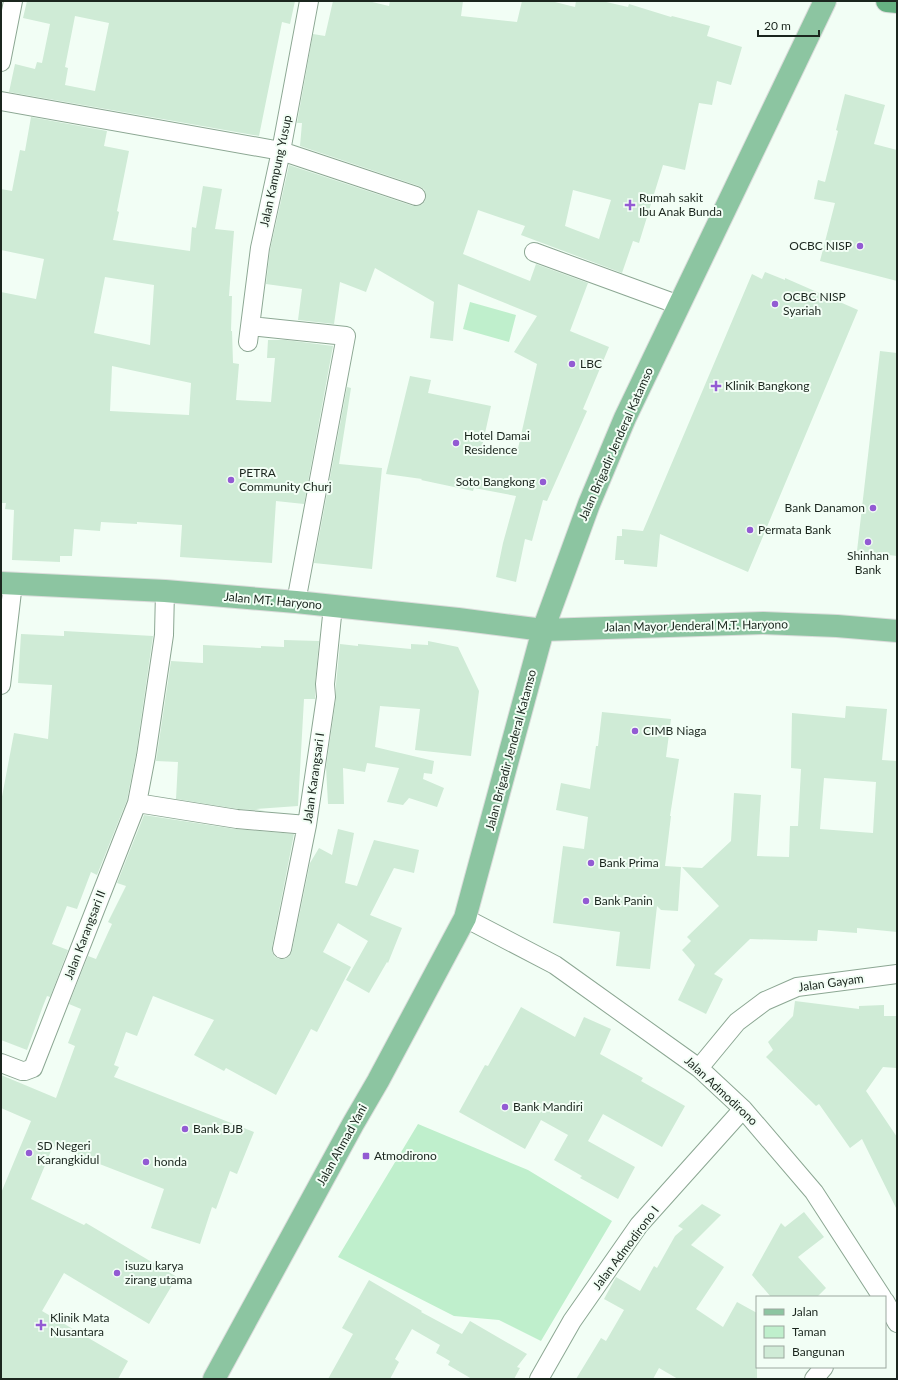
<svg xmlns="http://www.w3.org/2000/svg" width="898" height="1380" font-family="Lato,sans-serif">
  <rect width="100%" height="100%" fill="#f2fef5"/>
  <!-- green -->
  <path fill="#bfefcc" d="M 470,302 L 516,315 L 509,342 L 463,329 Z
    M 418,1124 L 528,1170 L 612,1221 L 541,1341 L 499,1320 L 454,1316 L 338,1257 Z"/>
  <!-- building -->
  <path fill="#cfebd6" fill-rule="evenodd" d="M 27,1 L 295,1 L 290,24 L 282,22 L 259,136 L 9,92 L 15,64 L 35,69 L 37,62 L 42,63 L 50,24 L 23,18 ZM 75,16 L 109,23 L 95,91 L 65,85 L 68,68 L 65,67 Z
    M 333,1 L 368,1 L 389,6 L 390,1 L 463,1 L 461,16 L 517,22 L 522,1 L 551,1 L 575,7 L 576,1 L 602,1 L 628,7 L 629,4 L 671,17 L 672,16 L 710,26 L 707,36 L 742,47 L 731,85 L 717,81 L 712,105 L 699,103 L 685,170 L 663,165 L 639,243 L 633,241 L 622,273 L 521,235 L 525,226 L 478,210 L 463,254 L 530,281 L 536,264 L 588,283 L 570,331 L 609,347 L 583,409 L 587,411 L 547,501 L 543,500 L 532,541 L 525,539 L 516,582 L 496,577 L 503,543 L 516,496 L 474,488 L 473,491 L 421,480 L 422,479 L 386,474 L 410,376 L 431,380 L 428,393 L 491,406 L 482,447 L 517,453 L 537,364 L 514,352 L 537,316 L 458,284 L 453,341 L 430,338 L 434,302 L 375,268 L 366,292 L 340,282 L 334,324 L 298,320 L 302,289 L 266,284 L 270,250 L 289,165 L 413,206 L 418,206 L 423,204 L 426,199 L 426,194 L 424,189 L 419,186 L 300,146 L 302,123 L 297,123 L 313,34 L 325,36 ZM 573,190 L 611,200 L 599,239 L 565,226 Z
    M 845,94 L 885,105 L 874,144 L 897,150 L 897,281 L 820,261 L 835,203 L 814,199 L 818,180 L 825,182 L 838,131 L 836,130 Z
    M 31,117 L 107,131 L 104,146 L 129,151 L 117,211 L 119,212 L 113,240 L 190,251 L 192,227 L 196,228 L 203,186 L 222,189 L 215,229 L 234,231 L 229,296 L 232,296 L 231,331 L 232,331 L 233,363 L 239,364 L 236,400 L 271,402 L 275,358 L 267,358 L 268,340 L 286,340 L 333,346 L 304,504 L 276,501 L 272,563 L 180,557 L 182,525 L 137,522 L 137,524 L 101,522 L 100,531 L 74,529 L 72,556 L 60,556 L 60,562 L 12,560 L 14,510 L 5,509 L 6,503 L 1,503 L 1,292 L 36,299 L 44,259 L 1,250 L 1,189 L 12,191 L 20,150 L 25,151 ZM 105,277 L 154,285 L 150,345 L 94,333 ZM 112,366 L 191,383 L 189,415 L 110,411 Z
    M 765,272 L 785,280 L 785,278 L 858,310 L 748,572 L 660,534 L 657,567 L 624,564 L 624,560 L 615,560 L 617,536 L 622,536 L 622,529 L 643,531 L 752,274 L 762,279 Z
    M 880,351 L 897,353 L 897,556 L 857,551 Z
    M 347,387 L 351,388 L 339,464 L 382,468 L 372,569 L 314,563 Z
    M 64,631 L 153,636 L 136,754 L 127,800 L 97,875 L 91,872 L 77,909 L 67,906 L 52,944 L 68,950 L 50,997 L 47,996 L 43,1006 L 27,1050 L 1,1040 L 1,802 L 14,733 L 48,739 L 52,685 L 18,683 L 21,634 L 64,636 Z
    M 284,640 L 319,641 L 315,683 L 315,699 L 304,699 L 298,806 L 256,809 L 265,811 L 238,809 L 176,799 L 178,762 L 156,761 L 171,661 L 203,663 L 203,645 L 261,648 L 261,646 L 284,647 Z
    M 428,641 L 458,647 L 479,691 L 471,756 L 415,750 L 420,709 L 380,706 L 375,747 L 434,761 L 432,774 L 424,773 L 423,779 L 444,788 L 437,807 L 409,798 L 403,805 L 387,802 L 399,768 L 367,763 L 365,772 L 343,768 L 344,804 L 328,804 L 326,767 L 336,699 L 336,684 L 340,644 L 358,646 L 358,644 L 411,649 L 411,644 L 428,645 Z
    M 846,706 L 887,709 L 882,760 L 897,761 L 897,932 L 857,928 L 857,933 L 818,930 L 817,941 L 750,939 L 714,974 L 723,979 L 706,1014 L 678,1000 L 695,965 L 682,950 L 691,941 L 687,937 L 719,906 L 682,867 L 702,868 L 731,841 L 734,793 L 761,795 L 757,856 L 789,857 L 790,826 L 798,826 L 801,769 L 791,768 L 792,713 L 845,718 ZM 824,778 L 876,782 L 873,833 L 820,829 Z
    M 602,712 L 671,719 L 666,757 L 679,759 L 670,816 L 671,816 L 665,866 L 681,867 L 678,911 L 661,910 L 657,906 L 650,969 L 616,966 L 620,932 L 553,923 L 563,846 L 584,849 L 588,817 L 556,810 L 561,783 L 590,789 L 596,746 L 598,746 Z
    M 144,815 L 235,829 L 294,834 L 272,947 L 272,952 L 275,957 L 280,959 L 285,959 L 290,956 L 292,951 L 310,863 L 319,848 L 332,855 L 338,829 L 354,833 L 345,883 L 357,886 L 374,840 L 419,850 L 414,873 L 394,868 L 370,915 L 402,928 L 388,963 L 387,962 L 369,993 L 346,980 L 368,941 L 338,923 L 323,952 L 351,967 L 317,1032 L 311,1029 L 276,1095 L 226,1068 L 224,1071 L 194,1055 L 214,1020 L 153,996 L 137,1036 L 126,1032 L 114,1065 L 119,1067 L 114,1077 L 254,1132 L 237,1174 L 230,1171 L 216,1209 L 212,1207 L 200,1244 L 151,1228 L 164,1189 L 53,1146 L 31,1199 L 84,1225 L 86,1223 L 177,1277 L 149,1324 L 64,1273 L 42,1311 L 128,1361 L 118,1379 L 1,1379 L 1,1193 L 31,1121 L 1,1108 L 1,1075 L 56,1098 L 75,1046 L 68,1043 L 81,1009 L 69,1004 L 88,956 L 96,959 L 112,924 L 108,922 L 126,886 L 117,883 Z
    M 795,1001 L 859,1009 L 859,1006 L 884,1005 L 884,1016 L 896,1016 L 896,1068 L 883,1067 L 866,1091 L 897,1137 L 897,1210 L 862,1139 L 850,1148 L 819,1104 L 816,1106 L 766,1057 L 773,1050 L 768,1042 L 793,1016 Z
    M 521,1007 L 575,1037 L 584,1017 L 611,1029 L 600,1054 L 643,1078 L 641,1081 L 685,1106 L 662,1147 L 603,1114 L 588,1141 L 635,1167 L 618,1199 L 580,1178 L 582,1176 L 554,1160 L 568,1135 L 541,1120 L 525,1149 L 459,1112 L 485,1065 L 488,1066 Z
    M 702,1204 L 721,1215 L 691,1245 L 724,1267 L 696,1309 L 723,1327 L 737,1302 L 757,1313 L 757,1379 L 678,1379 L 659,1368 L 653,1379 L 576,1379 L 601,1338 L 606,1341 L 624,1310 L 604,1299 L 616,1277 L 640,1291 L 654,1266 L 657,1268 L 675,1236 L 683,1229 L 678,1226 Z
    M 804,1212 L 824,1237 L 798,1257 L 826,1288 L 817,1297 L 771,1297 L 752,1275 L 781,1223 L 785,1227 Z
    M 369,1280 L 422,1311 L 421,1312 L 462,1334 L 470,1321 L 527,1354 L 517,1367 L 520,1368 L 514,1379 L 472,1379 L 448,1365 L 450,1361 L 436,1353 L 440,1345 L 412,1329 L 395,1359 L 399,1362 L 390,1379 L 328,1379 L 353,1334 L 342,1328 Z"/>
  <g fill="none" stroke-linecap="round" stroke-linejoin="round">
    <!-- minor casing -->
    <g stroke="#8ca793" stroke-width="20">
      <path id="minor" d="M 1,62 L 13,1
        M 1,101 L 281,151 L 416,196
        M 534,252 L 679,305
        M 250,326 L 346,336 L 296,602
        M 248,342 L 260,248 L 281,151 L 309,1
        M 1,685 L 13,583
        M 137,803 L 237,819 L 307,825
        M 465,918 L 555,965 L 699,1068 L 743,1109 L 814,1192 L 882,1297
        M 282,949 L 307,825 L 326,697 L 325,684 L 333,606
        M 1,1063 L 22,1071 L 25,1071 L 33,1068 L 137,803 L 146,756 L 164,635 L 165,591
        M 699,1068 L 737,1022 L 765,1001 L 797,987 L 897,974
        M 885,1301 L 897,1323
        M 539,1379 L 572,1321 L 639,1225 L 743,1109
        M 814,1379 L 824,1367"/>
    </g>
    <!-- primary casing -->
    <g stroke="#dbdcdb" stroke-width="24">
      <path id="primary" d="M 1,583 L 165,591 L 296,602 L 458,619 L 543,630 L 763,623 L 837,626 L 897,631
        M 214,1379 L 353,1124 L 378,1081 L 465,918 L 543,630 L 589,504 L 625,418 L 825,1"/>
    </g>
    <!-- trunk casing -->
    <g stroke="#dbdcdb" stroke-width="24">
      <path id="trunk" d="M 887,1 L 897,2"/>
    </g>
    <!-- minor -->
    <use href="#minor" stroke="#fff" stroke-width="18"/>
    <!-- primary -->
    <use href="#primary" stroke="#8cc5a1" stroke-width="22"/>
    <!-- trunk -->
    <use href="#trunk" stroke="#66b282" stroke-width="22"/>
  </g>
  <!-- markers -->
  <g fill="#935bd3" stroke="#f2fef5" stroke-width="1.5">
    <path d="M628 199h4v4h4v4h-4v4h-4v-4h-4v-4h4z"/>
    <circle cx="860" cy="246" r="4"/>
    <circle cx="775" cy="304" r="4"/>
    <circle cx="572" cy="364" r="4"/>
    <path d="M714 380h4v4h4v4h-4v4h-4v-4h-4v-4h4z"/>
    <circle cx="456" cy="443" r="4"/>
    <circle cx="231" cy="480" r="4"/>
    <circle cx="543" cy="482" r="4"/>
    <circle cx="873" cy="508" r="4"/>
    <circle cx="750" cy="530" r="4"/>
    <circle cx="868" cy="542" r="4"/>
    <circle cx="635" cy="731" r="4"/>
    <circle cx="591" cy="863" r="4"/>
    <circle cx="586" cy="901" r="4"/>
    <circle cx="505" cy="1107" r="4"/>
    <circle cx="185" cy="1129" r="4"/>
    <circle cx="29" cy="1153" r="4"/>
    <rect x="362" y="1152" width="8" height="8" rx="2"/>
    <circle cx="146" cy="1162" r="4"/>
    <circle cx="117" cy="1273" r="4"/>
    <path d="M39 1319h4v4h4v4h-4v4h-4v-4h-4v-4h4z"/>
  </g>
  <g text-anchor="middle" stroke-width="4" stroke-linejoin="round" paint-order="stroke">
    <!-- street labels -->
    <g font-size="12" fill="#1b261e" stroke="#f2fef5">
      <text transform="translate(276 171) rotate(-78)" y="4">Jalan Kampung Yusup</text>
      <text transform="translate(616 444) rotate(-66)" y="4">Jalan Brigadir Jenderal Katamso</text>
      <text transform="translate(273 601) rotate(5)" y="4">Jalan MT. Haryono</text>
      <text transform="translate(696 626) rotate(-1)" y="4">Jalan Mayor Jenderal M.T. Haryono</text>
      <text transform="translate(511 750) rotate(-75)" y="4">Jalan Brigadir Jenderal Katamso</text>
      <text transform="translate(314 778) rotate(-82)" y="4">Jalan Karangsari I</text>
      <text transform="translate(85 935) rotate(-69)" y="4">Jalan Karangsari II</text>
      <text transform="translate(831 983) rotate(-8)" y="4">Jalan Gayam</text>
      <text transform="translate(721 1091) rotate(43)" y="4">Jalan Admodirono</text>
      <text transform="translate(342 1145) rotate(-61)" y="4">Jalan Ahmad Yani</text>
      <text transform="translate(626 1248) rotate(-53)" y="4">Jalan Admodirono I</text>
    </g>
    <!-- poi labels -->
    <g font-size="12" fill="#1b261e" stroke="#f2fef5" text-anchor="start">
      <text x="639" y="202">Rumah sakit<tspan x="639" dy="14">Ibu Anak Bunda</tspan></text>
      <text x="852" y="250" text-anchor="end">OCBC NISP</text>
      <text x="783" y="301">OCBC NISP<tspan x="783" dy="14">Syariah</tspan></text>
      <text x="580" y="368">LBC</text>
      <text x="725" y="390">Klinik Bangkong</text>
      <text x="464" y="440">Hotel Damai<tspan x="464" dy="14">Residence</tspan></text>
      <text x="239" y="477">PETRA<tspan x="239" dy="14">Community Churj</tspan></text>
      <text x="535" y="486" text-anchor="end">Soto Bangkong</text>
      <text x="865" y="512" text-anchor="end">Bank Danamon</text>
      <text x="758" y="534">Permata Bank</text>
      <text x="868" y="560" text-anchor="middle">Shinhan<tspan x="868" dy="14">Bank</tspan></text>
      <text x="643" y="735">CIMB Niaga</text>
      <text x="599" y="867">Bank Prima</text>
      <text x="594" y="905">Bank Panin</text>
      <text x="513" y="1111">Bank Mandiri</text>
      <text x="193" y="1133">Bank BJB</text>
      <text x="37" y="1150">SD Negeri<tspan x="37" dy="14">Karangkidul</tspan></text>
      <text x="374" y="1160">Atmodirono</text>
      <text x="154" y="1166">honda</text>
      <text x="125" y="1270">isuzu karya<tspan x="125" dy="14">zirang utama</tspan></text>
      <text x="50" y="1322">Klinik Mata<tspan x="50" dy="14">Nusantara</tspan></text>
    </g>
  </g>
  <!-- border -->
  <rect width="898" height="1380" fill="none" stroke="#1b261e" stroke-width="4"/>
  <!-- legend -->
  <rect x="756" y="1296" width="130" height="72" fill="#f2fef5" stroke="#9ca89f"/>
  <rect x="764" y="1309" width="20" height="6" fill="#8cc5a1" stroke="#9ca89f"/>
  <text x="792" y="1316" font-size="12" fill="#1b261e">Jalan</text>
  <rect x="764" y="1326" width="20" height="12" fill="#bfefcc" stroke="#9ca89f"/>
  <text x="792" y="1336" font-size="12" fill="#1b261e">Taman</text>
  <rect x="764" y="1346" width="20" height="12" fill="#cfebd6" stroke="#9ca89f"/>
  <text x="792" y="1356" font-size="12" fill="#1b261e">Bangunan</text>
  <!-- scale -->
  <path d="M758 30v6h61v-6" fill="none" stroke="#1b261e" stroke-width="2"/>
  <text x="764" y="30" font-size="12" fill="#1b261e" stroke="#f2fef5" stroke-width="3" paint-order="stroke">20 m</text>
</svg>
